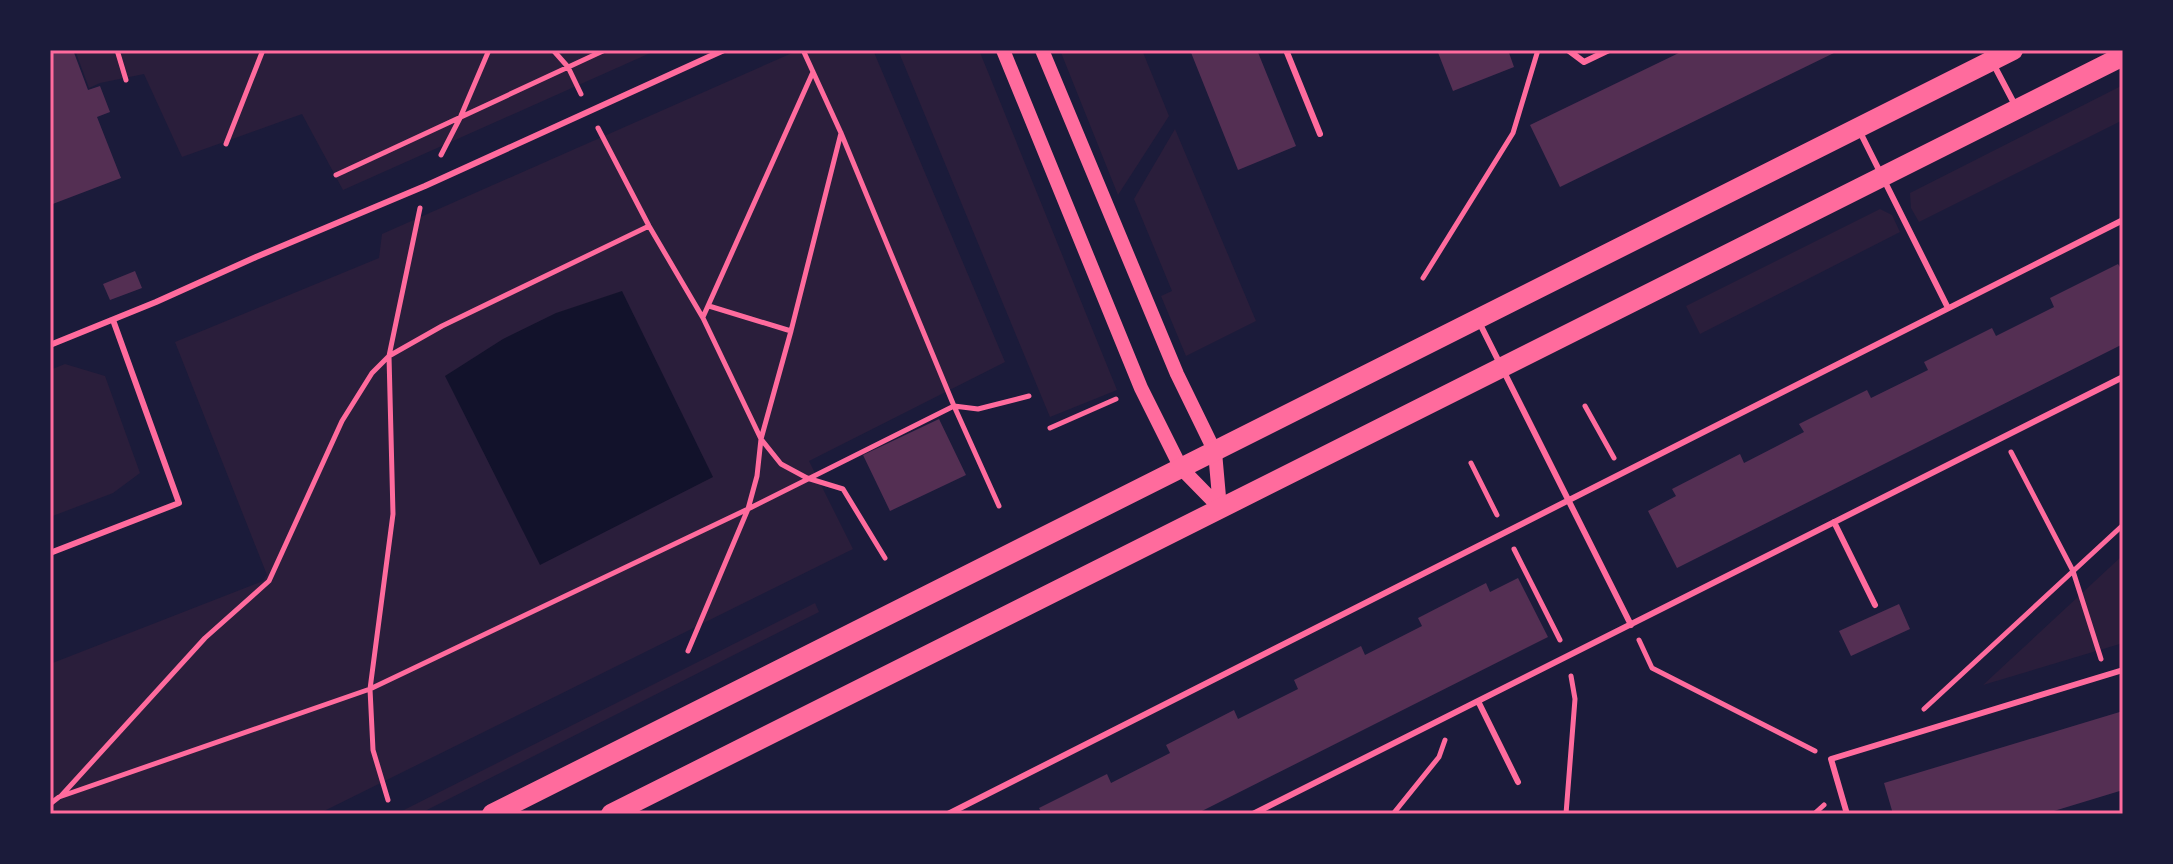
<svg xmlns="http://www.w3.org/2000/svg" width="2173" height="864" font-family="'IBM Plex Sans',sans-serif">
  <rect width="100%" height="100%" fill="#1b1b3a"/>
  <!-- green -->
  <path fill="#2a1e3b" d="M 75,50 L 657,50 L 343,190 L 302,114 L 182,157 L 144,74 L 100,83 L 89,88 Z
    M 799,50 L 873,50 L 1005,362 L 809,461 L 853,549 L 318,814 L 50,814 L 50,664 L 263,581 L 267,575 L 175,342 L 379,258 L 382,234 Z
    M 898,50 L 979,50 L 1117,390 L 1050,417 Z
    M 1060,50 L 1142,50 L 1169,116 L 1118,195 Z
    M 2123,85 L 2123,120 L 1919,222 L 1911,208 L 1910,193 Z
    M 1175,129 L 1256,321 L 1186,356 L 1161,296 L 1172,291 L 1134,199 Z
    M 1880,209 L 1892,215 L 1900,232 L 1700,334 L 1686,306 Z
    M 65,364 L 105,376 L 140,473 L 113,493 L 50,517 L 50,370 Z
    M 2123,555 L 2123,643 L 1983,685 Z
    M 815,603 L 819,612 L 419,814 L 396,814 Z"/>
  <!-- water -->
  <path fill="#12122b" d="M 622,291 L 713,477 L 540,565 L 445,376 L 503,339 L 556,313 Z"/>
  <!-- building -->
  <path fill="#542f53" d="M 50,50 L 73,50 L 88,90 L 100,86 L 110,112 L 97,117 L 121,178 L 50,205 Z
    M 1190,50 L 1257,50 L 1296,146 L 1238,170 Z
    M 1437,50 L 1508,50 L 1514,67 L 1453,91 Z
    M 1685,50 L 1840,50 L 1560,187 L 1530,125 Z
    M 2118,264 L 2123,272 L 2123,344 L 1677,568 L 1648,511 L 1676,496 L 1672,489 L 1740,454 L 1744,463 L 1804,432 L 1799,424 L 1867,390 L 1871,398 L 1928,370 L 1924,362 L 1992,328 L 1996,336 L 2054,307 L 2050,298 Z
    M 135,271 L 142,288 L 110,300 L 103,284 Z
    M 939,419 L 966,475 L 890,511 L 863,455 Z
    M 1518,578 L 1548,637 L 1196,814 L 1042,814 L 1039,808 L 1107,774 L 1111,783 L 1170,753 L 1166,745 L 1234,710 L 1238,719 L 1298,689 L 1294,680 L 1361,646 L 1365,655 L 1422,626 L 1418,618 L 1486,583 L 1490,592 Z
    M 1899,604 L 1910,629 L 1851,656 L 1839,631 Z
    M 2123,711 L 2123,790 L 2044,814 L 1893,814 L 1884,783 Z"/>
  <g fill="none" stroke-linecap="round" stroke-linejoin="round">
    <!-- path -->
    <path stroke="#ff6b9d" stroke-width="5" d="M 117,50 L 126,80
      M 553,50 L 568,67 L 581,94
      M 803,50 L 841,133 L 954,406 L 999,506
      M 598,128 L 649,226 L 703,318 L 761,439 L 781,464 L 807,478 L 843,489 L 885,558
      M 226,144 L 263,50
      M 441,155 L 460,118 L 489,50
      M 336,175 L 605,50
      M 1423,278 L 1513,133 L 1538,50
      M 709,306 L 791,331
      M 703,317 L 813,72
      M 1585,406 L 1614,458
      M 1050,428 L 1116,399
      M 2011,452 L 2073,571 L 2101,659
      M 1471,463 L 1497,515
      M 1514,549 L 1560,640
      M 1639,640 L 1652,668 L 1815,751
      M 688,651 L 748,509 L 757,476 L 761,439 L 791,331 L 841,133
      M 1924,709 L 2123,525
      M 61,796 L 205,638 L 269,581 L 342,421 L 372,373 L 389,356 L 442,326 L 649,226
      M 388,800 L 373,750 L 370,689 L 393,514 L 389,356 L 420,208
      M 50,804 L 59,797 L 370,689 L 748,509 L 954,406 L 978,409 L 1029,396
      M 1393,814 L 1439,757 L 1445,740
      M 1566,814 L 1575,699 L 1571,676
      M 1814,814 L 1824,805"/>
    <!-- service -->
    <path stroke="#ff6b9d" stroke-width="6" d="M 1286,50 L 1320,134
      M 1568,50 L 1584,62 L 1609,50
      M 1986,50 L 2016,107
      M 1860,132 L 1948,308
      M 1480,324 L 1631,625
      M 50,345 L 156,302 L 256,257 L 425,186 L 724,50
      M 1834,522 L 1875,605
      M 50,553 L 179,503 L 113,320
      M 1478,701 L 1518,782
      M 948,814 L 2123,220
      M 1253,814 L 2123,377
      M 1847,814 L 1831,759 L 2123,670"/>
    <!-- tertiary -->
    <path stroke="#ff6b9d" stroke-width="14" d="M 1003,50 L 1141,388 L 1181,468 L 1220,508
      M 1042,50 L 1177,374 L 1215,452 L 1220,508"/>
    <!-- primary -->
    <path stroke="#ff6b9d" stroke-width="20" d="M 492,814 L 2013,50
      M 611,814 L 2123,56"/>
  </g>
  <!-- border -->
  <rect width="2173" height="864" fill="none" stroke="#1b1b3a" stroke-width="104"/>
  <rect x="52" y="52" width="2069" height="760" fill="none" stroke="#ff6b9d" stroke-width="3"/>
</svg>
